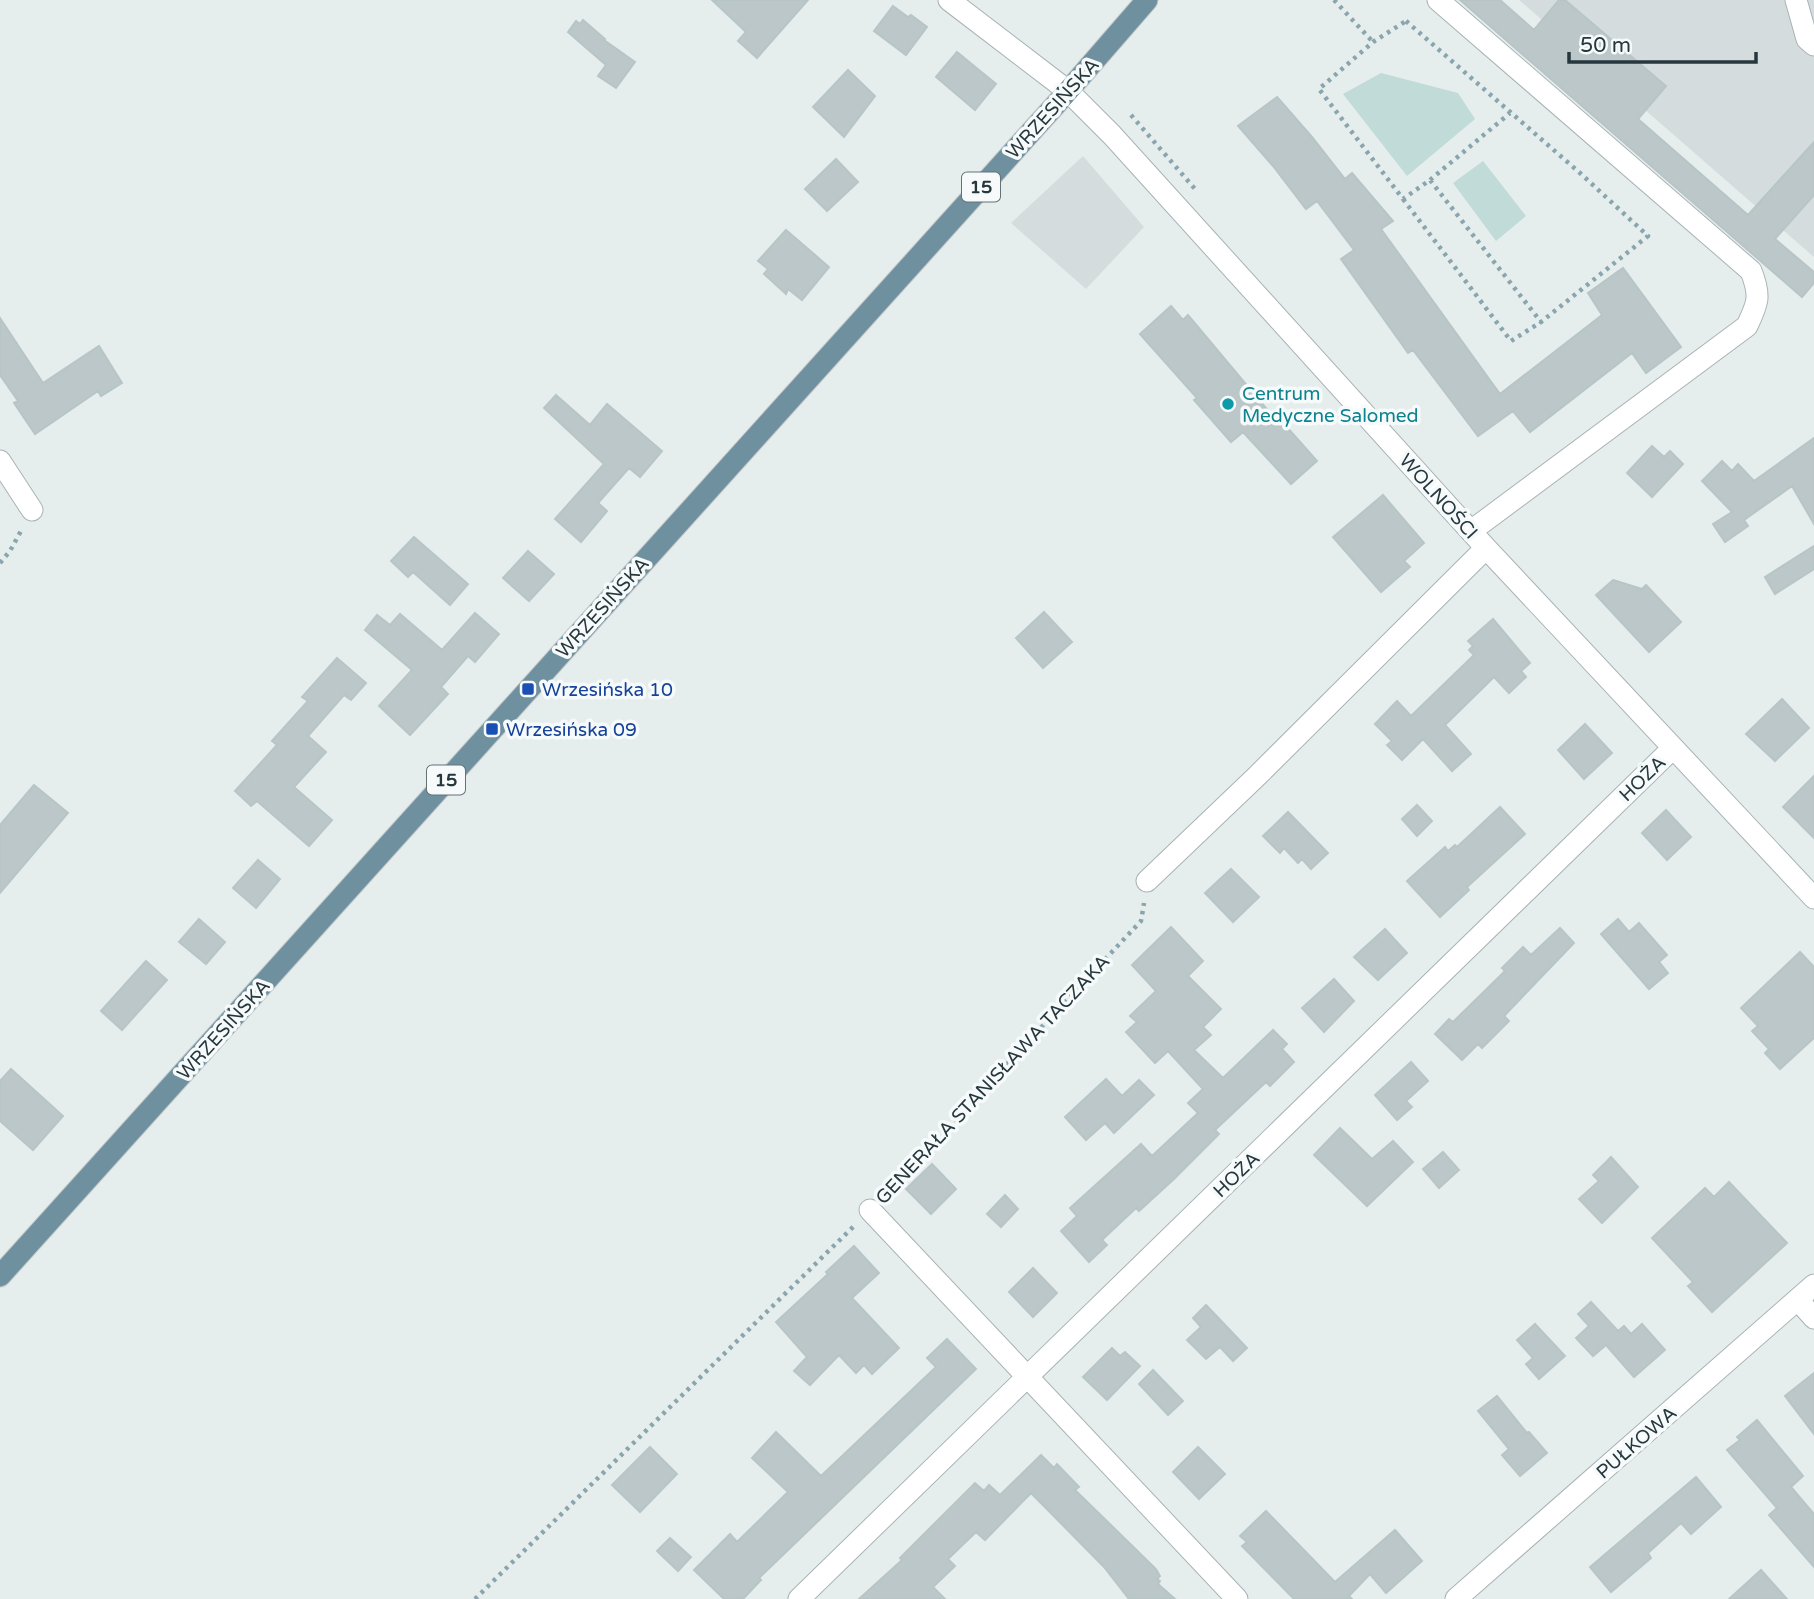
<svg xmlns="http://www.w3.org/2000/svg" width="1814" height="1599" font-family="'Varela Round',sans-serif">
  <rect width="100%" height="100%" fill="#e6eded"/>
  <!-- built -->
  <path fill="#d4dcdd" d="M 1519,0 L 1814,0 L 1814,257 Z
    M 1083,156 L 1144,227 L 1086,289 L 1011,223 Z"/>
  <!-- green -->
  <path fill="#c1dcd8" d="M 1381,73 L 1458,93 L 1475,119 L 1407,176 L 1343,94 Z
    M 1483,161 L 1526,216 L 1496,241 L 1453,183 Z"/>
  <!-- building -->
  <path fill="#bbc7c8" stroke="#b8c5c7" stroke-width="2" d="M 712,0 L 808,0 L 757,58 L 738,41 L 746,32 Z
    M 1460,0 L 1500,0 L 1534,30 L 1559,0 L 1565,0 L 1666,86 L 1638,119 L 1748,215 L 1814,142 L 1814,195 L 1775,239 L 1814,272 L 1814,283 L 1802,297 Z
    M 893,6 L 908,17 L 911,15 L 927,27 L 906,55 L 874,31 Z
    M 583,20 L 605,39 L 604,40 L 635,62 L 616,88 L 598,76 L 606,65 L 568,32 L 576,21 L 580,24 Z
    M 957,52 L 996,84 L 975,110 L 936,77 Z
    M 848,70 L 875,96 L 844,137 L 813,107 Z
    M 1277,97 L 1312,137 L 1345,179 L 1352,173 L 1393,221 L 1381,229 L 1500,394 L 1602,315 L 1588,293 L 1623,268 L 1681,347 L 1646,373 L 1632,353 L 1530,432 L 1513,411 L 1478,436 L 1413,350 L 1408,353 L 1341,259 L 1354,250 L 1317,201 L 1306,209 L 1273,166 L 1238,126 Z
    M 836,159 L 858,182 L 827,211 L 805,189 Z
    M 786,230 L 829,267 L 802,300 L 788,289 L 786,294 L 764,274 L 768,269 L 758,261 Z
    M 1171,306 L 1183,320 L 1188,315 L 1275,419 L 1278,417 L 1317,461 L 1291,484 L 1243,432 L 1231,442 L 1194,400 L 1197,398 L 1140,334 Z
    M 0,318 L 43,383 L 99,346 L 122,383 L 101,396 L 98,391 L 35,434 L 14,403 L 18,401 L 0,375 Z
    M 556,395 L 590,425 L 607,404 L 662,451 L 640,477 L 629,468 L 598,503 L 607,511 L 581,542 L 555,519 L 604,464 L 544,408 Z
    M 1814,438 L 1814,524 L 1792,486 L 1744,520 L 1748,526 L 1725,542 L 1713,524 L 1732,512 L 1702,481 L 1722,461 L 1732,471 L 1738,464 L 1754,481 Z
    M 1652,446 L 1664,457 L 1670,451 L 1683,464 L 1652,497 L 1627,473 Z
    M 1383,495 L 1424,543 L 1404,561 L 1410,567 L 1381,592 L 1333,537 Z
    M 414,537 L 468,584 L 450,605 L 413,572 L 408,577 L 391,561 Z
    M 1814,546 L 1814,569 L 1775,594 L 1765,577 Z
    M 528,551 L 554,574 L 529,601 L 503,578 Z
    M 1613,580 L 1642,589 L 1646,585 L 1681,622 L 1649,652 L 1596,595 Z
    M 1044,612 L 1072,642 L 1043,668 L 1016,638 Z
    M 475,613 L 499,634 L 475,662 L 468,656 L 441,687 L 448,694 L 410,735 L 379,706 L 412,670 L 365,630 L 377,615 L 390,625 L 400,614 L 442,650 Z
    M 1493,619 L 1530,663 L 1521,671 L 1526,677 L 1509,693 L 1494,677 L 1445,725 L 1471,754 L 1452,771 L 1423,739 L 1402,760 L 1387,745 L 1392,741 L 1375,724 L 1397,701 L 1411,716 L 1474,655 L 1469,650 L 1473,646 L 1468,641 Z
    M 337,658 L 366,683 L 351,700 L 344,695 L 308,736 L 326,752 L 294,787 L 332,820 L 309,846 L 257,801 L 251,806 L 235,791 L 277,745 L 272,741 L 308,701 L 302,697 Z
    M 1782,699 L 1809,728 L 1775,761 L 1746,734 Z
    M 1585,724 L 1612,753 L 1584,779 L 1558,750 Z
    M 1814,776 L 1814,838 L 1783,807 Z
    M 34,785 L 68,813 L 0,893 L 0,825 Z
    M 1417,805 L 1432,821 L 1417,836 L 1402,819 Z
    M 1500,807 L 1525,834 L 1467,887 L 1469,890 L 1440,917 L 1407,881 L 1445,847 L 1448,851 L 1455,845 L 1457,847 Z
    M 1666,810 L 1691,837 L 1667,860 L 1642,833 Z
    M 1288,812 L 1328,853 L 1311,869 L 1302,859 L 1298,863 L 1284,848 L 1280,853 L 1263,836 Z
    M 258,860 L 280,879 L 256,908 L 233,888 Z
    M 1231,869 L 1259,897 L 1233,922 L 1205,893 Z
    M 199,919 L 225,942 L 206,964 L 179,942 Z
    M 1618,919 L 1629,932 L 1639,923 L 1667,955 L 1659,962 L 1668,973 L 1649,989 L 1601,934 Z
    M 1171,927 L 1203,961 L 1188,976 L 1221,1009 L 1203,1027 L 1211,1035 L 1194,1050 L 1223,1078 L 1273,1030 L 1287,1044 L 1282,1049 L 1294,1062 L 1270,1086 L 1266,1082 L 1215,1130 L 1219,1134 L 1174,1179 L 1139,1211 L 1136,1208 L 1102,1240 L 1107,1245 L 1089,1262 L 1061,1231 L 1077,1216 L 1070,1208 L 1141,1144 L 1152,1156 L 1198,1113 L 1188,1103 L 1203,1089 L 1168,1051 L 1155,1063 L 1126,1032 L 1137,1022 L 1130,1016 L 1156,991 L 1132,965 Z
    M 1560,928 L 1574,943 L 1504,1016 L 1509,1021 L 1482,1048 L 1478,1044 L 1462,1060 L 1435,1034 L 1449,1019 L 1453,1022 L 1505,971 L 1502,968 L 1523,947 L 1531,955 Z
    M 1385,929 L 1407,953 L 1378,980 L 1354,957 Z
    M 1800,952 L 1814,967 L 1814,1038 L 1780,1069 L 1765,1053 L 1769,1049 L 1752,1031 L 1758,1026 L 1741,1008 Z
    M 146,961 L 167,980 L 122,1030 L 101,1011 Z
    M 1334,979 L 1354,1001 L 1324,1032 L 1302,1008 Z
    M 1411,1062 L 1428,1081 L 1406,1101 L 1412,1107 L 1397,1120 L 1375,1095 Z
    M 11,1069 L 63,1116 L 33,1150 L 0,1121 L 0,1081 Z
    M 1106,1079 L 1122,1096 L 1139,1080 L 1154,1095 L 1114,1133 L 1105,1123 L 1086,1140 L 1065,1117 Z
    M 1340,1128 L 1372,1159 L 1393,1141 L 1413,1162 L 1367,1206 L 1314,1155 Z
    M 1443,1152 L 1459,1170 L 1439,1188 L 1423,1169 Z
    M 1611,1157 L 1638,1187 L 1602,1223 L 1579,1199 L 1599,1181 L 1593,1175 Z
    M 932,1164 L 956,1189 L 931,1214 L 906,1189 Z
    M 1729,1182 L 1787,1243 L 1712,1312 L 1688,1286 L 1693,1282 L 1652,1238 L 1705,1188 L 1714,1197 Z
    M 1005,1195 L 1018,1209 L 1001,1227 L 987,1214 Z
    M 854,1246 L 879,1273 L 852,1298 L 899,1348 L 872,1374 L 864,1365 L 856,1373 L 839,1355 L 810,1385 L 794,1371 L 807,1357 L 776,1322 L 828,1274 L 826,1272 Z
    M 1033,1268 L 1057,1293 L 1033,1317 L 1009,1292 Z
    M 1591,1302 L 1618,1331 L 1624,1326 L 1631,1334 L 1642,1324 L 1665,1350 L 1634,1377 L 1606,1345 L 1593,1356 L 1576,1338 L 1589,1326 L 1578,1314 Z
    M 1206,1305 L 1247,1348 L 1233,1361 L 1220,1347 L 1206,1359 L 1187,1340 L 1201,1327 L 1193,1318 Z
    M 1535,1324 L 1565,1356 L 1539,1379 L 1526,1364 L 1533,1358 L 1517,1340 Z
    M 947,1339 L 976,1369 L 759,1578 L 761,1580 L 743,1599 L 724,1599 L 694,1570 L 730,1534 L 737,1542 L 788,1492 L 752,1458 L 776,1432 L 821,1476 L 936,1367 L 927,1358 Z
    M 1112,1348 L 1120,1356 L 1125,1352 L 1140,1366 L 1107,1400 L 1083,1377 Z
    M 1153,1370 L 1183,1401 L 1168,1415 L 1139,1384 Z
    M 1814,1373 L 1814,1434 L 1785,1396 Z
    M 1497,1396 L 1527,1433 L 1529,1432 L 1547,1453 L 1520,1476 L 1502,1455 L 1509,1449 L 1478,1411 Z
    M 1757,1420 L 1803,1476 L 1791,1487 L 1814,1514 L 1814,1567 L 1769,1515 L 1777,1508 L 1727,1450 L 1740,1440 L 1737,1437 Z
    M 650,1447 L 677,1474 L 640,1512 L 612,1485 Z
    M 1198,1447 L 1225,1474 L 1199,1499 L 1173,1472 Z
    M 1041,1455 L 1054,1468 L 1057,1464 L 1079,1487 L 1075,1490 L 1156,1569 L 1160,1576 L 1157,1579 L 1160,1581 L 1158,1584 L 1175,1599 L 1129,1599 L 1104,1567 L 1031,1493 L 985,1540 L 976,1532 L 948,1559 L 955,1566 L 933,1587 L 945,1599 L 859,1599 L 902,1560 L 900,1558 L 975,1483 L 984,1491 L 989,1485 L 1000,1495 Z
    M 1696,1477 L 1721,1507 L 1691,1534 L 1681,1523 L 1648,1553 L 1651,1558 L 1611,1592 L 1590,1567 Z
    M 1266,1511 L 1335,1582 L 1395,1530 L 1422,1561 L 1386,1593 L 1370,1574 L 1349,1596 L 1352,1599 L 1294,1599 L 1242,1546 L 1247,1542 L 1240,1536 Z
    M 670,1538 L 691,1557 L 678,1571 L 657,1551 Z
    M 1761,1570 L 1787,1599 L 1729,1599 Z"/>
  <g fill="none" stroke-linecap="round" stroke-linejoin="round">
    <!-- minor casing -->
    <g stroke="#a9b3b5" stroke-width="23">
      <path id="minor" d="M 949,0 L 1068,91 L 1112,135 L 1486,548 L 1814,898
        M 1438,0 L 1751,271 C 1761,296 1758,303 1747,326 L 1471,531
        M 1796,0 L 1807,39 L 1814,45
        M 0,461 L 32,510
        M 1147,881 L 1257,776 L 1486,548
        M 870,1210 L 1237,1599
        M 1798,1300 L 1814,1318
        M 799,1599 L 1673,748
        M 1456,1599 L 1814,1285"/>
    </g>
    <!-- major casing -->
    <g stroke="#c2c7c9" stroke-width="23">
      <path id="major" d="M 0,1276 L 1068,91 L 1147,0"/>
    </g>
    <!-- path -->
    <path stroke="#89a5ae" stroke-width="4.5" stroke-dasharray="3.5 5" stroke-linecap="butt" d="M 1334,0 L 1373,42
      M 1406,21 L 1580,173 L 1648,236 L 1541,322 L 1430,180 L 1403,199 L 1319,89 L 1373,42 Z
      M 1131,115 L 1195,189
      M 1430,180 L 1510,113
      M 1403,199 L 1511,341 L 1541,322
      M 0,563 L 10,551 L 22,529
      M 884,1195 L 1141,921 L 1144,903
      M 475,1599 L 856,1224"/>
    <!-- minor -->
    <use href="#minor" stroke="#fff" stroke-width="21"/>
    <!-- major -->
    <use href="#major" stroke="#6e909f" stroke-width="21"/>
  </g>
  <!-- markers -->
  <circle fill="#0f9aa8" stroke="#f6fafa" stroke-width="2.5" cx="1228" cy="404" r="7"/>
  <g fill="#1a4fb4" stroke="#f6fafa" stroke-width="2.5">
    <rect x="521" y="682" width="14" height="14" rx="3.5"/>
    <rect x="485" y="722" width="14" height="14" rx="3.5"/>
  </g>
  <g text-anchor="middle" stroke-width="7" stroke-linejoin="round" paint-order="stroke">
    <!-- shield labels -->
    <g fill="#f6fafa" stroke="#647276" stroke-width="2">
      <rect x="962" y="172.5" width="38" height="29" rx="5"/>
      <rect x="427" y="765.5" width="38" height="29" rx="5"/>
    </g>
    <g font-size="18" font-weight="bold" fill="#26373e">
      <text x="981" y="193">15</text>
      <text x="446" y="786">15</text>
    </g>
    <!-- street labels -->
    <g font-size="19" fill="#26373e" stroke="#f6fafa">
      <text transform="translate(1052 108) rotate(-48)" y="7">WRZESIŃSKA</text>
      <text transform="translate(1439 496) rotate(48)" y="7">WOLNOŚCI</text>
      <text transform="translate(602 607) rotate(-48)" y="7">WRZESIŃSKA</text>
      <text transform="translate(1642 778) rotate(-44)" y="7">HOŻA</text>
      <text transform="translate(223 1029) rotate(-48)" y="7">WRZESIŃSKA</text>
      <text transform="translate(992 1079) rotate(-47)" y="7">GENERAŁA STANISŁAWA TACZAKA</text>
      <text transform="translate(1236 1174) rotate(-44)" y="7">HOŻA</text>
      <text transform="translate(1636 1442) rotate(-41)" y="7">PUŁKOWA</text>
    </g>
    <!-- culture labels -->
    <g font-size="19" fill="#0d838f" stroke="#f6fafa" text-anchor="start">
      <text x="1242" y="400">Centrum<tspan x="1242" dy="22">Medyczne Salomed</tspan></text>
    </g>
    <!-- transit labels -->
    <g font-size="19" fill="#164399" stroke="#f6fafa" text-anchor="start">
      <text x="542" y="696">Wrzesińska 10</text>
      <text x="506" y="736">Wrzesińska 09</text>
    </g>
  </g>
  <!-- scale -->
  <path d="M1569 52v10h187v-10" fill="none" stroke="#26373e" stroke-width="3.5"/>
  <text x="1580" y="52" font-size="21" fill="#26373e" stroke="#f6fafa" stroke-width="5" paint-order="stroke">50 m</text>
</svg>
